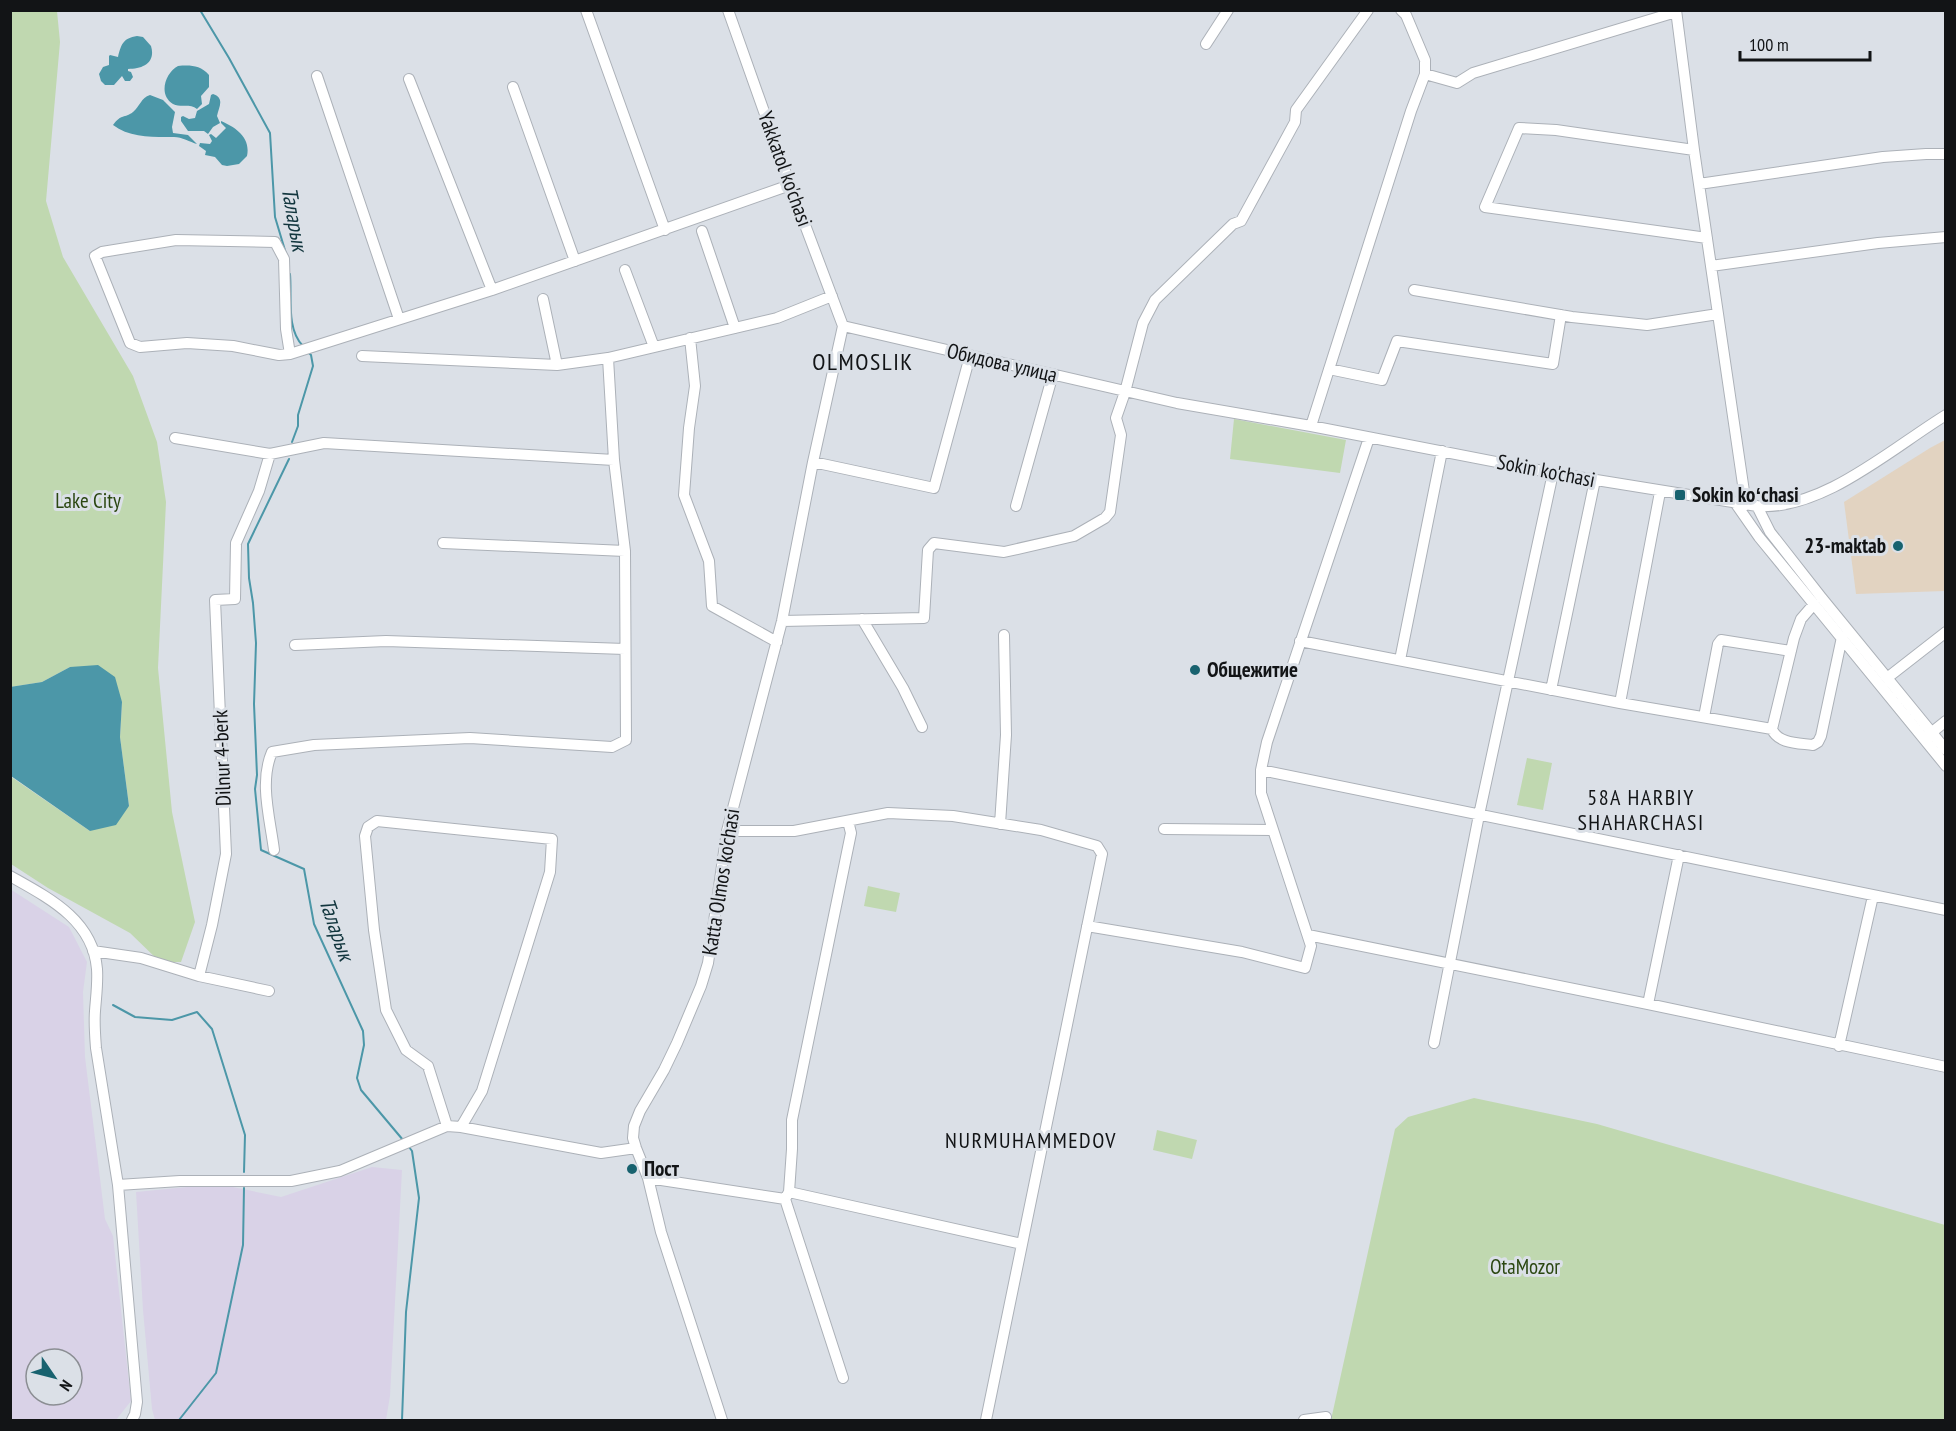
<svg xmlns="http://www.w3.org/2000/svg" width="1956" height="1431" font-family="'PT Sans Narrow',sans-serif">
  <rect width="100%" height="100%" fill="#dbe0e7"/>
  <!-- industrial -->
  <path fill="#d9d2e7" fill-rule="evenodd" d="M 10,889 L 69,927 L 87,962 L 83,992 L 85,1057 L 105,1219 L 113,1236 L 131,1401 L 116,1420 L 11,1420 ZM 36,1359 L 72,1359 L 72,1395 L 36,1395 Z
    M 372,1167 L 402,1170 L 390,1396 L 386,1420 L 155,1420 L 152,1409 L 143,1310 L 136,1192 L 218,1184 L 281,1197 Z"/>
  <!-- education -->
  <path fill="#e2d3c1" d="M 1945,440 L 1945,591 L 1856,594 L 1844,502 L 1930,448 Z"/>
  <!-- green -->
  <path fill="#c0d8b0" d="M 11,11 L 57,11 L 60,42 L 46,201 L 63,257 L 133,376 L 157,442 L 166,502 L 158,668 L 172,812 L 195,922 L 181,962 L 160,962 L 130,933 L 48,888 L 11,864 L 10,776 L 90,831 L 129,806 L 120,737 L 122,702 L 70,667 L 42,682 L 11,687 Z
    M 1234,419 L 1346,440 L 1340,473 L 1230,459 Z
    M 1527,758 L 1552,763 L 1543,810 L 1517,805 Z
    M 868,886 L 900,893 L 896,912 L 864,906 Z
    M 1474,1098 L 1597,1124 L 1945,1225 L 1945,1420 L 1331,1420 L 1395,1129 L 1408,1117 Z
    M 1157,1130 L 1197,1140 L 1192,1159 L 1153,1150 Z"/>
  <!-- water -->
  <path fill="#4c97a8" d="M 137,36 L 143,37 L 151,46 C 156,63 143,69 128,69 L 128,71 L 131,72 L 133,77 L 130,81 L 125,81 L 122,76 L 114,85 L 105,85 L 101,81 L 99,74 L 103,67 L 109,65 L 109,56 L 110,55 L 118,57 C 121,45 123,38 137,36 Z
    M 178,66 C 190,65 200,65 209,75 L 209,87 L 201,96 L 202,104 L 197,109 C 190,103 181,108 173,104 C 158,95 165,73 178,66 Z
    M 213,94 C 225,98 219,107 217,116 L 220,123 L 213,127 L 208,134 L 204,131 L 188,131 L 181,121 L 181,117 L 183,116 L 189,119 L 195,118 L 197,111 L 209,104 L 211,95 Z
    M 150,95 L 163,100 L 175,112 L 172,127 L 173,133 L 188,135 L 197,144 C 190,142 182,137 174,137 C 154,137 130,138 113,125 C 122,113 124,119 133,112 C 140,106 141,98 150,95 Z
    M 221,121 C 235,127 251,137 247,156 L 239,164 L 227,166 L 222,165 L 215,157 L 205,155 L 206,151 L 199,146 L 200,143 L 210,144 L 212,141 L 209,135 L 211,134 L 216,138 L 226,128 L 221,123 Z
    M 98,665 L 115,677 L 122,702 L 120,737 L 129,806 L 116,825 L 90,831 L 11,776 L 10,687 L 42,682 L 70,667 Z"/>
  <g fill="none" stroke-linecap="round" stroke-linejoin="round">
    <!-- stream -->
    <path stroke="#4c97a8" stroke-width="2" d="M 200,10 L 229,58 L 270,133 L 275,217 L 287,257
      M 290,274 C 292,297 286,329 303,346
      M 292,442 L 298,426 L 298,415 L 313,366 L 311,355 L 309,353
      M 289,459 L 248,544 L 249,578 L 253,603 L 256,643 L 254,704 L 257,775 L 255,789 L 261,850 L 304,869 L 314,924 L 363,1031 L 364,1045 L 357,1078 L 361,1090 L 403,1140
      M 113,1005 L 135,1017 L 172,1020 L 197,1012 L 212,1029 L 245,1135 L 244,1172
      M 179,1420 L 216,1373 L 243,1245 L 244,1188
      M 402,1420 L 406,1312 L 419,1198 L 412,1151 L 409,1147"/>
    <!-- minor casing -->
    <g stroke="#acb1b8" stroke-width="12">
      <path id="minor" d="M 586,10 L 665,230
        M 728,10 L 790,185 L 843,326
        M 1676,10 L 1694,150 L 1746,505
        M 1206,44 L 1228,10
        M 1425,74 L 1457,83 L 1473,73 L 1676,12
        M 317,76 L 399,319
        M 409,79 L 492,290
        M 513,87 L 575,261
        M 1694,150 L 1556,130 L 1519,128 L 1485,207 L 1707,238
        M 1699,184 L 1883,157 L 1926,154 L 1946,154
        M 702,231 L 735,328
        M 1711,266 L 1878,243 L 1946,237
        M 625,270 L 654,347
        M 1414,290 L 1572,317 L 1647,325 L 1718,314
        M 543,299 L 557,365
        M 843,326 L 1177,403 L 1311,426 L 1553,473 L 1757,506 C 1822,511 1892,448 1946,415
        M 690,338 L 695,386 L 689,428 L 684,495 L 709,561 L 712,606 L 777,642
        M 290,354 L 286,329 L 284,259 L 275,242 L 176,240 L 102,252 L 95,256 L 130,343 L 140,347 L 187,343 L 233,346 L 279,355 L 290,354 L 492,290 L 790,185
        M 362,356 L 557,365 L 608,358 L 777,318 L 832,296
        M 1329,369 L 1382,380 L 1397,341 L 1553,364 L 1561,315
        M 1311,426 L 1411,111 L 1425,74 L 1425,60 L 1406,15 L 1401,10
        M 175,438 L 270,454 L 324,443 L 614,460
        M 813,462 L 934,488 L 970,356
        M 1736,504 L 1759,537 L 1946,766
        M 1016,506 L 1053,374
        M 1757,506 L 1770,532 L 1821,597 L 1946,750
        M 443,543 L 625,551
        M 862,619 L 903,688 L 922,727
        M 782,621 L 924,618 L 928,550 L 934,543 L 1004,552 L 1074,536 L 1105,518 L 1110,512 L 1121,435 L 1116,418 L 1125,392 L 1143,323 L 1155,300 L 1233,224 L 1241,221 L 1295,122 L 1296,110 L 1368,10
        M 1300,641 L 1620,703 L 1772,729 L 1794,638 L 1801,619 L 1814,604
        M 295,645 L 386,641 L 625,649
        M 1400,660 L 1442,451
        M 1887,678 L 1946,632
        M 1551,690 L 1595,480
        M 1620,703 L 1660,492
        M 1704,717 L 1718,644 L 1721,640 L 1791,651
        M 1772,729 C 1778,744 1799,743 1813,745 L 1818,742 L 1821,736 L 1842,637
        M 1931,733 L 1946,721
        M 1261,770 L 1946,910
        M 848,821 L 851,833 L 792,1120 L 792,1149 L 789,1192 L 1022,1244
        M 1000,824 L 1006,735 L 1004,635
        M 1164,829 L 1272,830
        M 727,831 L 794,831 L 888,813 L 953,816 L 1041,830 L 1097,846 L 1102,854 L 986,1420
        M 274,850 C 270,818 259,782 272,752 L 314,745 L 470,738 L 612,747 L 626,740 L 625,551 L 614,460 L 608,358
        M 10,876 C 49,898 93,920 97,969 C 98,983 96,997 95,1011 C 94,1023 95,1035 96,1048 L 118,1185 L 137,1402 L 135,1414 L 132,1420
        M 1087,926 L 1242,952 L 1305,968 L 1311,946 L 1261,793 L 1261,770 L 1267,742 L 1369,438
        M 1308,935 L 1648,1004 L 1946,1067
        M 93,951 L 141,958 L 199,976 L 212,925 L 226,854 L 215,600 L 235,599 L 236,543 L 259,491 L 270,454
        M 199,976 L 269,991
        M 1648,1004 L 1679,855
        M 1434,1043 L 1479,815 L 1553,473
        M 1839,1046 L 1873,896
        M 447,1126 L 428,1066 L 406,1050 L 386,1010 L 374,930 L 365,836 L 368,827 L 377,821 L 552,839 L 550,872 L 482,1091 L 461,1127
        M 648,1178 L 785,1199
        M 118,1185 L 180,1181 L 291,1181 L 340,1171 L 447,1126 L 461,1127 L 601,1153 L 636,1148
        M 789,1192 L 785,1199 L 843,1378
        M 722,1420 L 661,1232 L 648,1178 L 636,1148 L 633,1138 L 634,1126 L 640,1111 L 664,1070 L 677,1043 L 701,986 L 708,963 L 727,831 L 782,621 L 813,462 L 843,326
        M 1304,1420 L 1326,1417"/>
    </g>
    <!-- minor -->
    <use href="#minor" stroke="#fff" stroke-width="10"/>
  </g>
  <!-- markers -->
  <g fill="#18626f" stroke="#dbe0e7" stroke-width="2">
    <rect x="1674" y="489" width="12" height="12" rx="3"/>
    <circle cx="1898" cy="546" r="6"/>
    <circle cx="1195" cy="670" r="6"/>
    <circle cx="632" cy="1169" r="6"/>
  </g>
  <g text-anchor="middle" stroke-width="6" stroke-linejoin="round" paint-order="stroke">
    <!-- street labels -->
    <g font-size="21" fill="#121416" stroke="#dbe0e7">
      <text transform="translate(785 169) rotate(70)" y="7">Yakkatol ko'chasi</text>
      <text transform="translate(1002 363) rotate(13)" y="7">Обидова улица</text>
      <text transform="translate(1546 471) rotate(11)" y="7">Sokin ko'chasi</text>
      <text transform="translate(222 758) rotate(-92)" y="7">Dilnur 4-berk</text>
      <text transform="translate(721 882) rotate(-81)" y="7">Katta Olmos ko'chasi</text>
    </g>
    <!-- poi labels -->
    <g font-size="21" font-weight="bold" fill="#121416" stroke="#dbe0e7" text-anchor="start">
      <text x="1692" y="502">Sokin koʻchasi</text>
      <text x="1886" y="553" text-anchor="end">23-maktab</text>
      <text x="1207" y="677">Общежитие</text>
      <text x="644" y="1176">Пост</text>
    </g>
    <!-- park labels -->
    <g font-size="21" fill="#2b4711" stroke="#dbe0e7">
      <text x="88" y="508">Lake City</text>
      <text x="1525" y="1274">OtaMozor</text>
    </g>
    <!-- water labels -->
    <g font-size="22" font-style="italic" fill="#12363e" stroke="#dbe0e7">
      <text transform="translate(295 219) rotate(80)" y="8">Таларык</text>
      <text transform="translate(337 929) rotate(71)" y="8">Таларык</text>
    </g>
    <!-- neighbourhood labels -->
    <g font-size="22" letter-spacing="1.5" fill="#121416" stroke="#dbe0e7">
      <text x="1641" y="805">58A HARBIY<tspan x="1641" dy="25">SHAHARCHASI</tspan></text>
      <text x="1031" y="1148">NURMUHAMMEDOV</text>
    </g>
    <!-- quarter labels -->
    <g font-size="24" letter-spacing="1.5" fill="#121416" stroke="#dbe0e7">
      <text x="863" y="370">OLMOSLIK</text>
    </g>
  </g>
  <!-- border -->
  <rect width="1956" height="1431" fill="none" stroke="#121416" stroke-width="24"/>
  <!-- north arrow -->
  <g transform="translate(54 1377) rotate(125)"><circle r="28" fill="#dbe0e7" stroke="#8b8e93" stroke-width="1.5"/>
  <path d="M0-4.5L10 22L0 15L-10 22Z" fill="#18626f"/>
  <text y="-9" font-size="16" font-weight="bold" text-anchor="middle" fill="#121416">N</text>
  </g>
  <!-- scale -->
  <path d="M1740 51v9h130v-9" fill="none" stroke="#121416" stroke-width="3"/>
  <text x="1749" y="51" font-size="18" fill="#121416" stroke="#dbe0e7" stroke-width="4.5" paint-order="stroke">100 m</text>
</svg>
